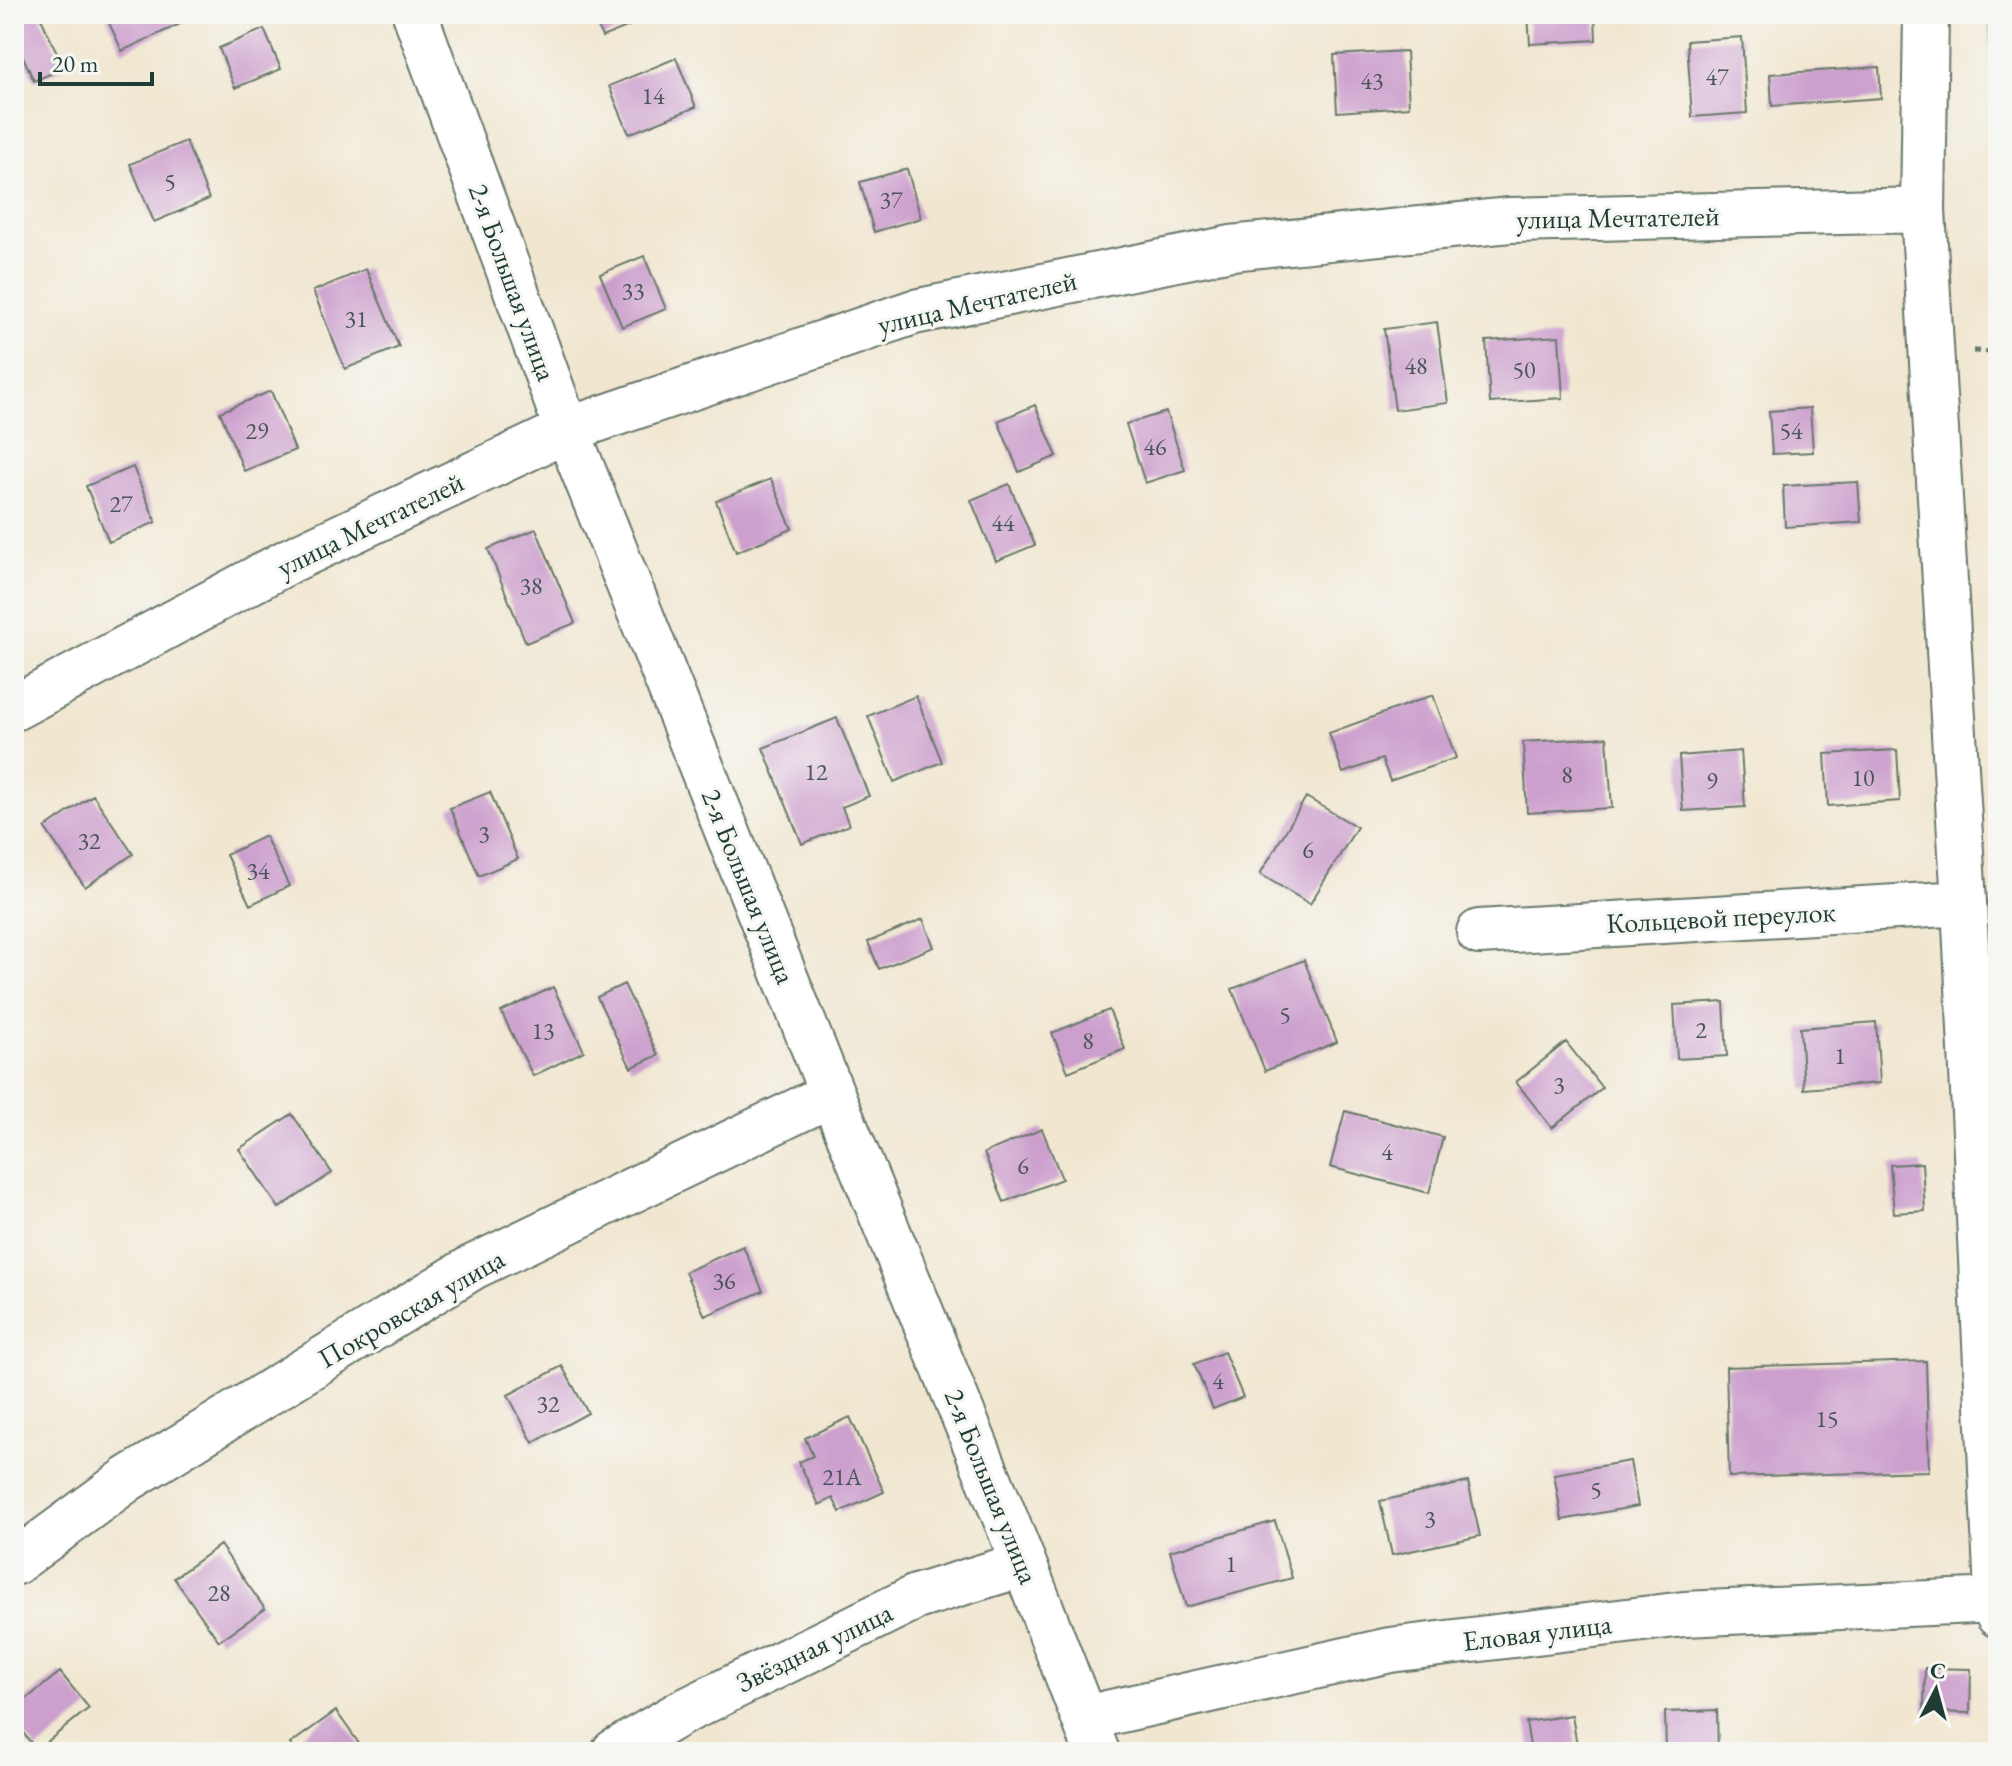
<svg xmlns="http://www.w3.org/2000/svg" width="2012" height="1766" font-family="'EB Garamond',serif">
  <rect width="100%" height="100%" fill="#f6f6f2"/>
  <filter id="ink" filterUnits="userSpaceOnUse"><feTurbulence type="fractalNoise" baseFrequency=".0125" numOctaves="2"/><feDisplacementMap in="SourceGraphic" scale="16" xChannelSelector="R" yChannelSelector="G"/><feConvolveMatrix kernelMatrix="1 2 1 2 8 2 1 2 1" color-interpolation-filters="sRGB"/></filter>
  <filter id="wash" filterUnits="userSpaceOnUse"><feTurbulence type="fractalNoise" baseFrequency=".006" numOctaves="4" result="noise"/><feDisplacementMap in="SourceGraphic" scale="32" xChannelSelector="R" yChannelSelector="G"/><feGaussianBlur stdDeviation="1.8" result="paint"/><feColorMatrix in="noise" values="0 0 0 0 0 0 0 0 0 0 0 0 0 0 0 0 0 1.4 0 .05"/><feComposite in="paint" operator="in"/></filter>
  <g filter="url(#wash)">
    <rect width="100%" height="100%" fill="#f1e7d1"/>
    <!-- forest -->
    <path fill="#7dbd7e" stroke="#4e7d59" stroke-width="2" d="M 1990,14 L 1998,14 L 1998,199 Z"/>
    <g id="blocks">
      <!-- building -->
      <path fill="#cc9fcd" d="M 14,14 L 39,14 L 64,68 L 34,81 L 20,50 L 14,53 Z
        M 105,14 L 178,14 L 182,23 L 122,51 Z
        M 593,14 L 659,14 L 602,37 Z
        M 1528,14 L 1595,14 L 1596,40 L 1530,44 Z
        M 264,29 L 281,69 L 235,88 L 219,48 Z
        M 1742,37 L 1747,113 L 1692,117 L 1687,41 Z
        M 1406,51 L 1409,107 L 1337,112 L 1334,55 Z
        M 676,58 L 696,107 L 629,134 L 609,86 Z
        M 1879,67 L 1881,98 L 1772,106 L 1770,74 Z
        M 186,141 L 209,199 L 154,222 L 130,164 Z
        M 907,169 L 921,218 L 874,232 L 860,182 Z
        M 644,256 L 666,309 L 622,327 L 600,274 Z
        M 366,269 L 399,347 L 345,369 L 313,291 Z
        M 1437,322 L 1448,403 L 1395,410 L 1384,329 Z
        M 1559,336 L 1563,398 L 1490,403 L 1486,341 Z
        M 271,391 L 295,450 L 244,471 L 220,412 Z
        M 1035,405 L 1057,456 L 1019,472 L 998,421 Z
        M 1810,408 L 1813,452 L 1772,454 L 1769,411 Z
        M 1166,412 L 1185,470 L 1145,483 L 1126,424 Z
        M 133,467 L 156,522 L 109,542 L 86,486 Z
        M 771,479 L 792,529 L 736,552 L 716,501 Z
        M 1858,482 L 1861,522 L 1785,527 L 1783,486 Z
        M 1009,484 L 1035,545 L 996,561 L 971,500 Z
        M 536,529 L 575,623 L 526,643 L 488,549 Z
        M 1433,695 L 1456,758 L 1390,781 L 1382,759 L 1343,773 L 1329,733 Z
        M 916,696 L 942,762 L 894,782 L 868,716 Z
        M 837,718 L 869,796 L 842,807 L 849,825 L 802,844 L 763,748 Z
        M 1607,737 L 1612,808 L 1527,813 L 1523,742 Z
        M 1897,750 L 1900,801 L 1828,806 L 1825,754 Z
        M 1741,751 L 1745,807 L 1683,811 L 1679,756 Z
        M 490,792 L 518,859 L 479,876 L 450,808 Z
        M 93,795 L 133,854 L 85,887 L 45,828 Z
        M 1306,797 L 1357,827 L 1310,904 L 1260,874 Z
        M 265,836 L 289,886 L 250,905 L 226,855 Z
        M 923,919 L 934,947 L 879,969 L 868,942 Z
        M 1304,960 L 1337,1042 L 1265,1071 L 1232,989 Z
        M 624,984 L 658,1055 L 631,1068 L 597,997 Z
        M 553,987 L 584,1051 L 533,1076 L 501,1012 Z
        M 1724,1002 L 1727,1056 L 1677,1059 L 1674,1005 Z
        M 1109,1010 L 1125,1049 L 1068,1072 L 1052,1033 Z
        M 1876,1022 L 1880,1083 L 1804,1089 L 1800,1028 Z
        M 1566,1042 L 1602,1088 L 1552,1128 L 1516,1082 Z
        M 1345,1111 L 1443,1137 L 1429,1193 L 1330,1167 Z
        M 292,1114 L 332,1173 L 279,1208 L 239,1149 Z
        M 1042,1129 L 1062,1179 L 1004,1202 L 984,1153 Z
        M 1922,1163 L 1925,1211 L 1894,1213 L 1890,1165 Z
        M 743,1246 L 763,1291 L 705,1316 L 685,1272 Z
        M 1224,1352 L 1243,1397 L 1213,1409 L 1194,1364 Z
        M 1926,1361 L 1929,1471 L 1729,1477 L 1726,1367 Z
        M 562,1366 L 588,1413 L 533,1443 L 508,1395 Z
        M 850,1417 L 884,1492 L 840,1512 L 833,1498 L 819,1505 L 799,1462 L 813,1456 L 805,1438 Z
        M 1630,1461 L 1638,1506 L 1562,1520 L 1554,1474 Z
        M 1468,1482 L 1480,1536 L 1392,1555 L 1380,1501 Z
        M 1275,1521 L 1292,1578 L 1186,1607 L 1170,1551 Z
        M 220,1545 L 265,1609 L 219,1641 L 174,1578 Z
        M 1925,1668 L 1971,1669 L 1970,1713 L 1924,1712 Z
        M 60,1672 L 89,1708 L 37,1750 L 14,1722 L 14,1709 Z
        M 1717,1710 L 1718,1752 L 1666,1752 L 1665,1712 Z
        M 336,1711 L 365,1752 L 296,1752 L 290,1744 Z
        M 1572,1715 L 1578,1752 L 1531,1752 L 1526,1722 Z"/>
    </g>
  </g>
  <g filter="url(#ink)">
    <use href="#blocks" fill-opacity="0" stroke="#68786b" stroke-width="2"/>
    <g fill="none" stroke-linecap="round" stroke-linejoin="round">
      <!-- minor casing -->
      <g stroke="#68786b" stroke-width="48">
        <path id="minor" d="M 415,14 L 567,430 L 832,1094 L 1024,1564 L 1097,1752
          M 1926,14 L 1923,210 L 1964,903 L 1998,1615
          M 14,708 L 291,560 L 567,430 L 914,312 L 1231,248 L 1510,220 L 1923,210
          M 1479,932 L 1964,903
          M 14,1563 L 128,1479 L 473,1267 L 832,1094
          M 1085,1718 L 1390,1650 L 1684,1614 L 1997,1600
          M 614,1752 L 679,1714 L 916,1597 L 1024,1564"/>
      </g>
      <!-- path -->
      <path stroke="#68786b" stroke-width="5" stroke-dasharray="6 6" stroke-linecap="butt" d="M 1973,351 L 1998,352"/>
      <!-- minor -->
      <use href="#minor" stroke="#fff" stroke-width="44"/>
    </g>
  </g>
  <g text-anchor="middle" stroke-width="6" stroke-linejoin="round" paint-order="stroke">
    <!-- number labels -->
    <g font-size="24" fill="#4a565a">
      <text x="1717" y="85">47</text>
      <text x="1372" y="89">43</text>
      <text x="653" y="104">14</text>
      <text x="170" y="190">5</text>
      <text x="891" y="208">37</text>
      <text x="633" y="299">33</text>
      <text x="356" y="327">31</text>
      <text x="1416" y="374">48</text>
      <text x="1524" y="378">50</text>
      <text x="257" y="439">29</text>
      <text x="1791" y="439">54</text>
      <text x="1155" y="455">46</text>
      <text x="121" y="512">27</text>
      <text x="1003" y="531">44</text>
      <text x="531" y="594">38</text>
      <text x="816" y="780">12</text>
      <text x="1567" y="783">8</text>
      <text x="1863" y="786">10</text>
      <text x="1712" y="789">9</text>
      <text x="484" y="842">3</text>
      <text x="89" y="849">32</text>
      <text x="1308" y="858">6</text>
      <text x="258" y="879">34</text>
      <text x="1285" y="1023">5</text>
      <text x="1701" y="1038">2</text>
      <text x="543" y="1039">13</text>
      <text x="1088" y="1049">8</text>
      <text x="1840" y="1064">1</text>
      <text x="1559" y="1093">3</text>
      <text x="1387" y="1160">4</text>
      <text x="1023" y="1174">6</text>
      <text x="724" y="1289">36</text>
      <text x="1218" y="1389">4</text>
      <text x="548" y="1412">32</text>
      <text x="1827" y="1427">15</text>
      <text x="842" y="1485">21А</text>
      <text x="1596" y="1498">5</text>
      <text x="1430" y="1527">3</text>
      <text x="1231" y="1572">1</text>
      <text x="219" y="1601">28</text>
    </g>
    <!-- street labels -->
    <g font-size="28" fill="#1f3d34" stroke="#f6f6f2">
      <text transform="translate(1618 217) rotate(-1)" y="10">улица Мечтателей</text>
      <text transform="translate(513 282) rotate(70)" y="10">2-я Большая улица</text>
      <text transform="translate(977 302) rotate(-13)" y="10">улица Мечтателей</text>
      <text transform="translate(370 524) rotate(-26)" y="10">улица Мечтателей</text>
      <text transform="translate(749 886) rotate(68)" y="10">2-я Большая улица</text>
      <text transform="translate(1721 917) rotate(-3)" y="10">Кольцевой переулок</text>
      <text transform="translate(411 1308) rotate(-30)" y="10">Покровская улица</text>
      <text transform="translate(992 1486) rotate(68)" y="10">2-я Большая улица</text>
      <text transform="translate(1537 1632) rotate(-7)" y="10">Еловая улица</text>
      <text transform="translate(814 1647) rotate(-26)" y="10">Звёздная улица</text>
    </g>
  </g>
  <!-- margin -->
  <rect width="2012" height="1766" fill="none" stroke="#f6f6f2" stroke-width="48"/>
  <!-- north arrow -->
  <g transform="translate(1936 1690) rotate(6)" stroke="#f6f6f2" stroke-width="6" paint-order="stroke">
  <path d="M0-6L14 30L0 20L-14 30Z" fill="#1f3d34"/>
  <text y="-12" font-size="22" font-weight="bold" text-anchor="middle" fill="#1f3d34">С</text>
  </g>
  <!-- scale -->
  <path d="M40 72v12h112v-12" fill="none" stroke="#1f3d34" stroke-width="4"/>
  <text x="52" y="72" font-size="24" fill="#1f3d34" stroke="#f6f6f2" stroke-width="6" paint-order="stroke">20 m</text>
</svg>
